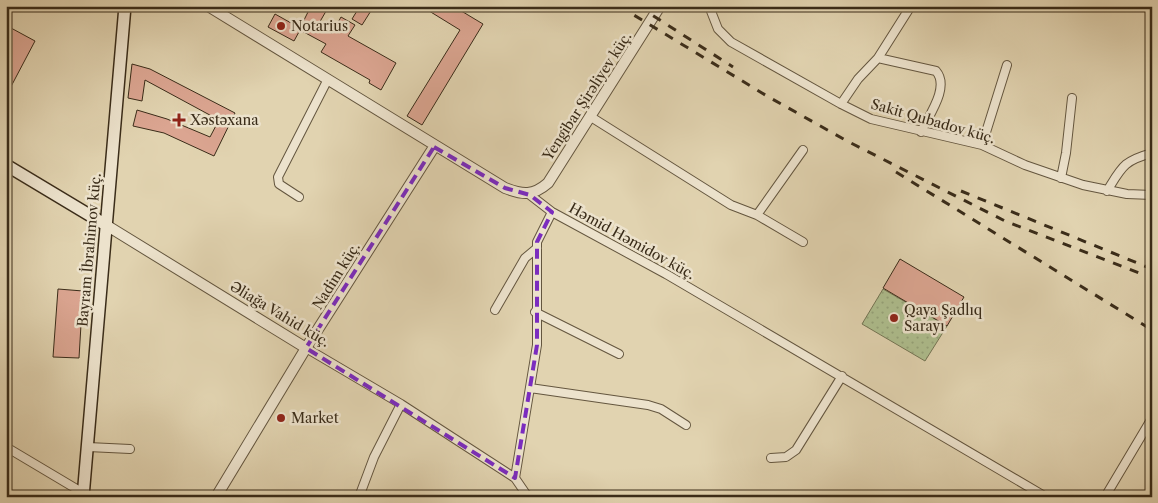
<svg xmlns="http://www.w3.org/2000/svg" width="1158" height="503" font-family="'Libre Caslon Text',serif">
  <defs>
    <pattern id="green-dots" width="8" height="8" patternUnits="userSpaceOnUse" patternTransform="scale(1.25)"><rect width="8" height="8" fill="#aebe8e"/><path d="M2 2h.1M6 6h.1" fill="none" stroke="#96a37a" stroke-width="1.8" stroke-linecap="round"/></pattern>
  </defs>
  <rect width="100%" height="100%" fill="#e1d3b0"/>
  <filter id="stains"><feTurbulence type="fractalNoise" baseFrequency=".004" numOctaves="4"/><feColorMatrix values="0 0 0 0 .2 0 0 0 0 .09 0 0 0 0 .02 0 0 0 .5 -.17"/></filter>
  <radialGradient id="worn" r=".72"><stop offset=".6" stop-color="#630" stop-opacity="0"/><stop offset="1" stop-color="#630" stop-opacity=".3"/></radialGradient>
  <!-- green -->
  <path fill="url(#green-dots)" stroke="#747554" d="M 883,289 L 947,326 L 925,361 L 862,324 Z"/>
  <!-- building -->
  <path fill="#dba591" stroke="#3a2c19" d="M 298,6 L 329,6 L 318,25 L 332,33 L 341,17 L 355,25 L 348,36 L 396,63 L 381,90 L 369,83 L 370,80 L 321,52 L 326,44 L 300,30 L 294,41 L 268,27 L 275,14 L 300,28 L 308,12 Z
    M 360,6 L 374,6 L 362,25 L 352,19 Z
    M 421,6 L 453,6 L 483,24 L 422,125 L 407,116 L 460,30 Z
    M 11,28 L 35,41 L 6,96 L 6,37 Z
    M 132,64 L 150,69 L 235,113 L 214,156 L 164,133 L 133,126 L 137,110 L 167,119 L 210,137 L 219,120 L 145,80 L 142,101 L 128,98 Z
    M 900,259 L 964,297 L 947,326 L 883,288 Z
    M 58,289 L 83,291 L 79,358 L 53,357 Z"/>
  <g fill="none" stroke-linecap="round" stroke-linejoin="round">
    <!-- minor casing -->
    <g stroke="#64563f" stroke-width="10">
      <path id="minor" d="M 709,6 L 718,29 L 731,42 L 841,104 L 871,119 L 982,145 L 1025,165 L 1083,185 L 1127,194 L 1152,195
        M 878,58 L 936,71 C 950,87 929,115 921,132
        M 841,104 L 858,79 L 878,58 L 909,9
        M 591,117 L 731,205 L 757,215 L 803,242
        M 982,145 L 1007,65
        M 1061,178 L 1066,153 L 1072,98
        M 1107,191 C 1122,167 1123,161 1152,153
        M 530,195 L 552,212 L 666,274 L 1046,497
        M 299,197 L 279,184 L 278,177 L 328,79
        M 757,215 L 803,150
        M 495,310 L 525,258 L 537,248
        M 535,312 L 619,354
        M 306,348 L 401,404 L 515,478 L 526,494 L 531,497
        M 530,388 L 648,405 L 661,409 L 686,425
        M 6,447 L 90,497
        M 88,447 L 130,449
        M 771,458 L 786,457 L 796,450 L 842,376
        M 515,478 L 537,345 L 537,242 L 552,212
        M 359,497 L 374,457 L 401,404
        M 1105,497 L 1152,418"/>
    </g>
    <!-- tertiary casing -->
    <g stroke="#64563f" stroke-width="12">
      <path id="tertiary" d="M 208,6 L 505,188 C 523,195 533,196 548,183 L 660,6
        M 106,225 L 306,348
        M 216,497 L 306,348 L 434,147"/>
    </g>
    <!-- secondary casing -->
    <g stroke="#3a2c19" stroke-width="14">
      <path id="secondary" d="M 6,165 L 106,225
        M 83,497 L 125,6"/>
    </g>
    <!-- minor -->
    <use href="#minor" stroke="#ece2cc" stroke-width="8"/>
    <!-- tertiary -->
    <use href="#tertiary" stroke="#ece2cc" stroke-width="10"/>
    <!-- secondary -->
    <use href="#secondary" stroke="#ece2cc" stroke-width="11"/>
    <!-- rail -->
    <path stroke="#3a2c19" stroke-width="3" stroke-dasharray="9 9" stroke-linecap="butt" d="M 619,6 L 767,96 L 847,141 L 1005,221 L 1152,278
      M 638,6 L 733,67
      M 896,172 L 1152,330
      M 961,191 L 1152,269"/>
  </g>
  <!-- marked area -->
  <path fill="none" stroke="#7b2cbf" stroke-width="4" stroke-dasharray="10 6" stroke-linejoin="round" d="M 434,147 L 505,188 L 530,195 L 552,212 L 537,242 L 537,345 L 515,478 L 306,348 Z"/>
  <!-- markers -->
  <g fill="#8f2418" stroke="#ece2cc" stroke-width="2">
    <circle cx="281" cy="26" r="5"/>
    <path d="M176.5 112.5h5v5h5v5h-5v5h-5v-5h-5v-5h5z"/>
    <circle cx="894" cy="318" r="5"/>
    <circle cx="281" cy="418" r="5"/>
  </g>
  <g text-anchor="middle" stroke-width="5" stroke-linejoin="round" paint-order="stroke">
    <!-- poi labels -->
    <g font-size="14" fill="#3a2c19" stroke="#ece2cc" text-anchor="start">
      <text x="291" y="31">Notarius</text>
      <text x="190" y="125">Xəstəxana</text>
      <text x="904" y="315">Qaya Şadlıq<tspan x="904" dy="16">Sarayı</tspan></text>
      <text x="291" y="423">Market</text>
    </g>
    <!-- street labels -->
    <g font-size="14" fill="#3a2c19" stroke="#ece2cc">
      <text transform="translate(587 96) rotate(-57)" y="5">Yengibar Şirəliyev küç.</text>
      <text transform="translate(933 121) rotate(16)" y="5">Sakit Qubadov küç.</text>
      <text transform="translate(632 241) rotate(29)" y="5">Həmid Həmidov küç.</text>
      <text transform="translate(89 250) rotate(-85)" y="5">Bayram İbrahimov küç.</text>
      <text transform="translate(336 276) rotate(-58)" y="5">Nadim küç.</text>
      <text transform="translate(280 314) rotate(31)" y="5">Əliağa Vahid küç.</text>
    </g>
  </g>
  <!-- margin -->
  <rect width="1158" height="503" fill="none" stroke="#e1d3b0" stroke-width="25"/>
  <rect x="8" y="8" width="1143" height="488" fill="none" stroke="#3a2c19" stroke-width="2.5"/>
  <rect x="12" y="12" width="1133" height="478" fill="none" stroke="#3a2c19"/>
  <rect width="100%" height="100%" filter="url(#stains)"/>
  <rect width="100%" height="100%" fill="url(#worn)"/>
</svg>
